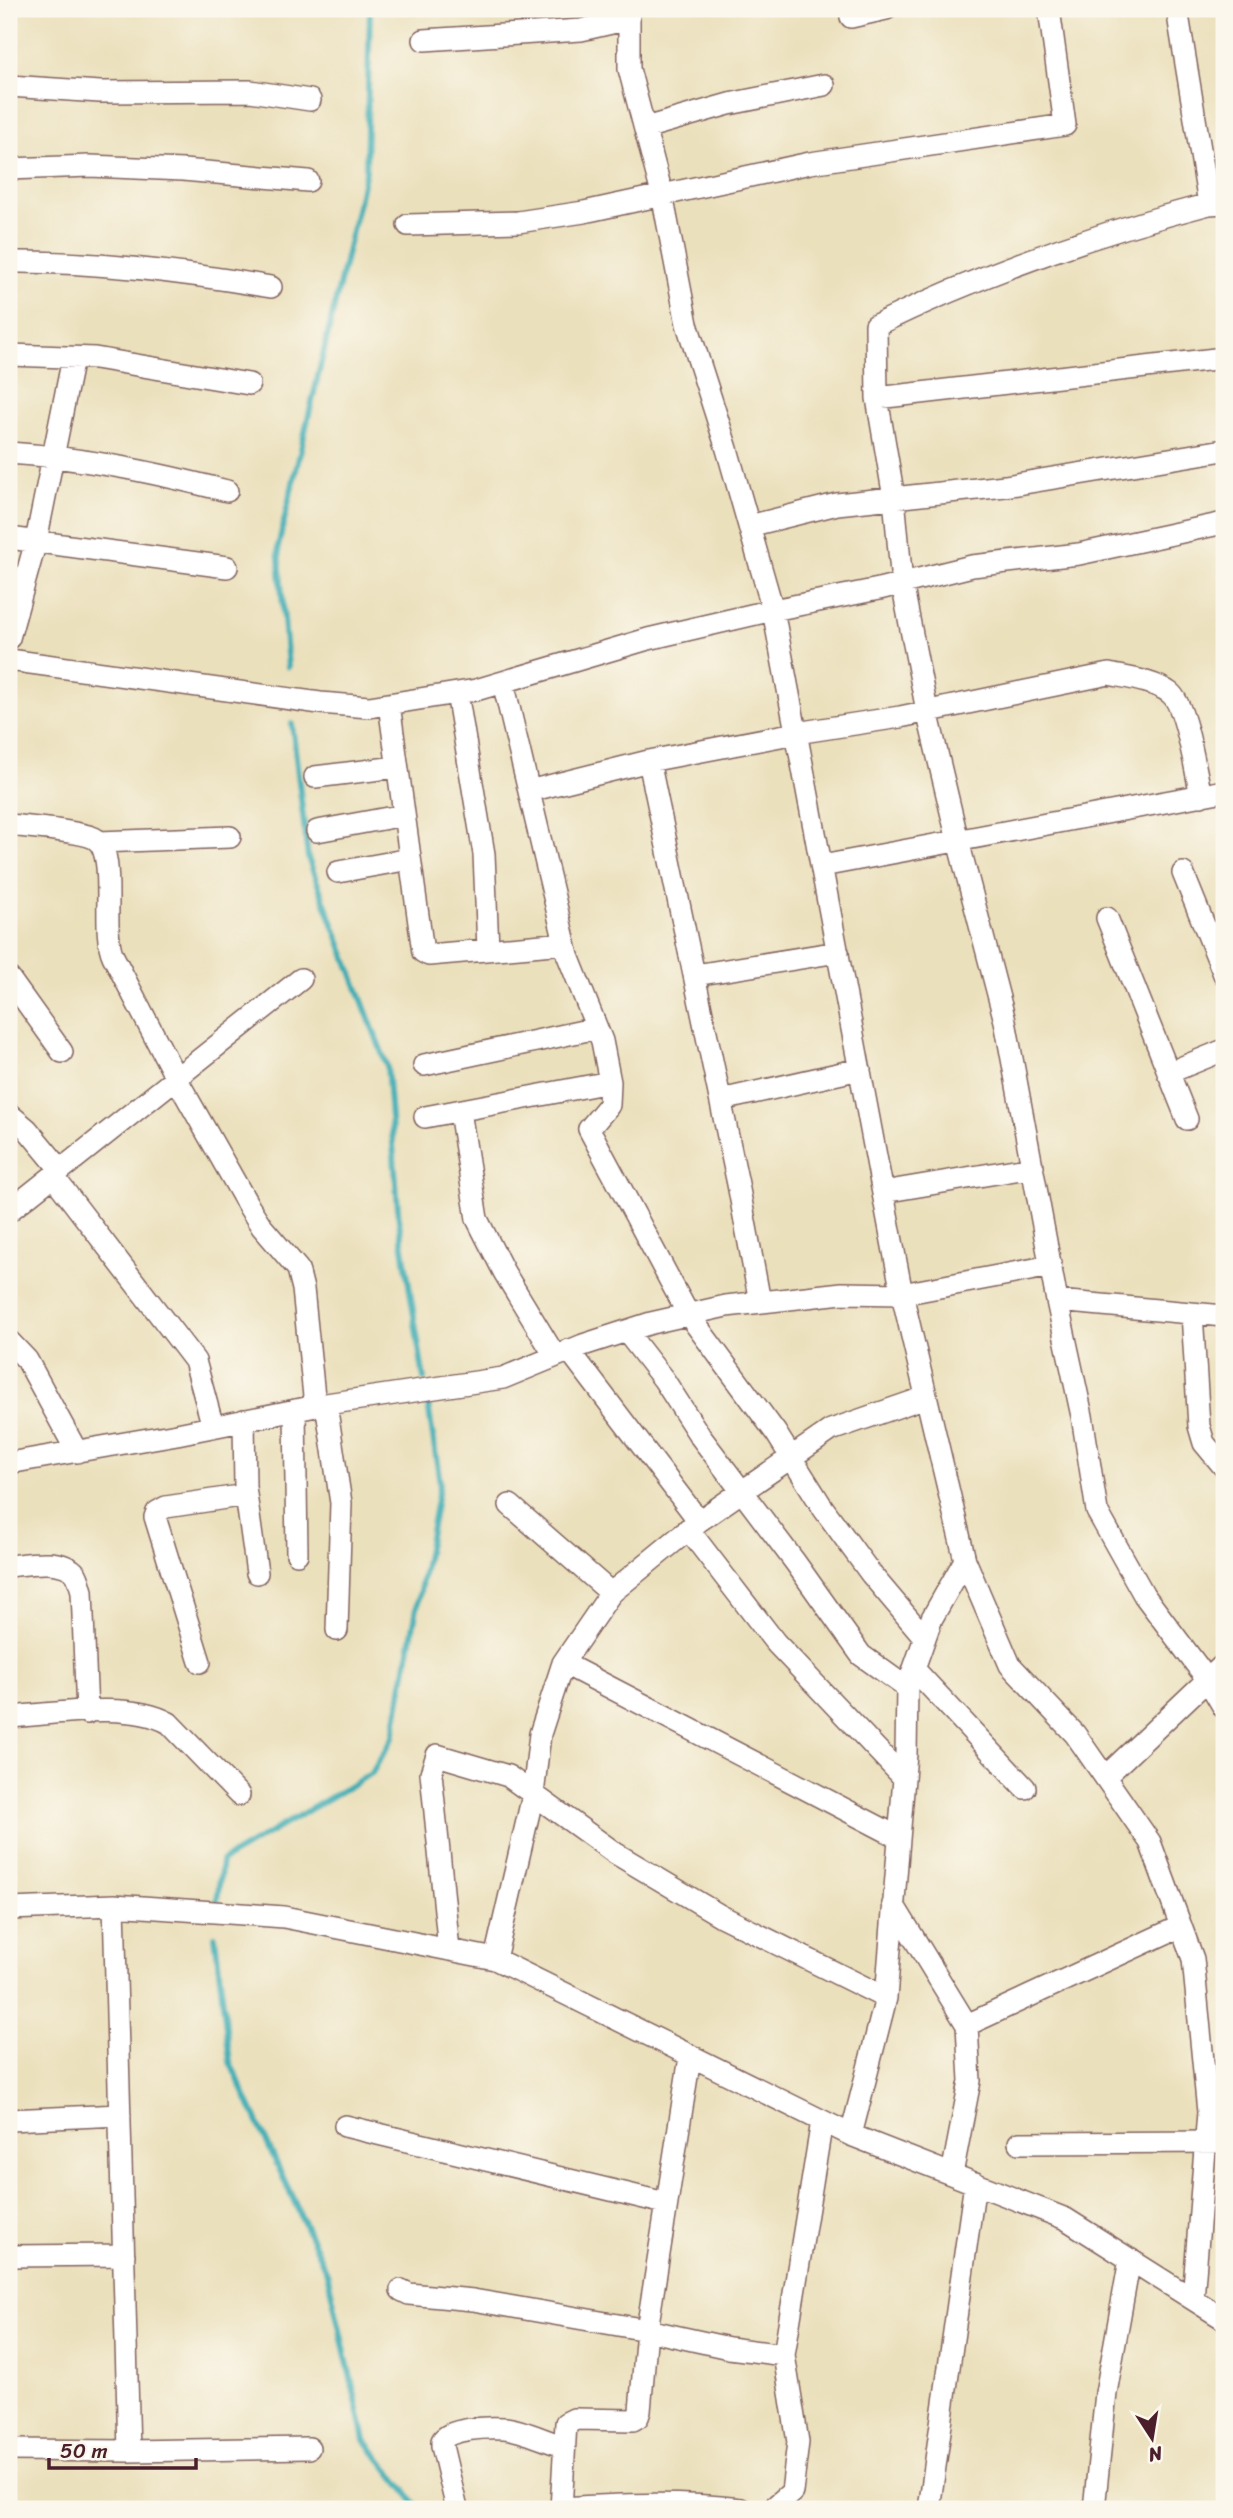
<svg xmlns="http://www.w3.org/2000/svg" width="1233" height="2518" font-family="Sriracha,sans-serif">
  <rect width="100%" height="100%" fill="#fbf7ec"/>
  <filter id="ink" filterUnits="userSpaceOnUse"><feTurbulence type="fractalNoise" baseFrequency=".0143" numOctaves="2"/><feDisplacementMap in="SourceGraphic" scale="14" xChannelSelector="R" yChannelSelector="G"/><feConvolveMatrix kernelMatrix="1 2 1 2 8 2 1 2 1" color-interpolation-filters="sRGB"/></filter>
  <filter id="wash" filterUnits="userSpaceOnUse"><feTurbulence type="fractalNoise" baseFrequency=".00686" numOctaves="4" result="noise"/><feDisplacementMap in="SourceGraphic" scale="28" xChannelSelector="R" yChannelSelector="G"/><feGaussianBlur stdDeviation="1.57" result="paint"/><feColorMatrix in="noise" values="0 0 0 0 0 0 0 0 0 0 0 0 0 0 0 0 0 1.4 0 .05"/><feComposite in="paint" operator="in"/></filter>
  <g filter="url(#wash)">
    <rect width="100%" height="100%" fill="#ebe0bc"/>
    <g fill="none" stroke-linecap="round" stroke-linejoin="round">
      <!-- stream -->
      <path stroke="#3aacb4" stroke-width="6" d="M 288,667 L 278,547 L 366,171 L 370,9
        M 292,724 L 308,858 L 387,1066 L 399,1222 L 424,1379
        M 217,1902 L 222,1861 L 372,1773 L 393,1737 L 440,1483 L 428,1404
        M 215,1936 L 230,2062 L 327,2273 L 365,2440 L 420,2509"/>
    </g>
  </g>
  <g filter="url(#ink)">
    <g fill="none" stroke-linecap="round" stroke-linejoin="round">
      <!-- street casing -->
      <g stroke="#82635e" stroke-width="24">
        <path id="street" d="M 629,9 L 629,69 L 662,194 L 687,324 L 727,449 L 773,610 L 902,1294 L 965,1560 L 1010,1665 L 1075,1734 L 1150,1842 L 1193,1959 L 1208,2112 L 1193,2299
          M 1177,9 L 1209,204 L 1224,203
          M 851,17 L 886,9
          M 424,40 L 581,30 L 629,19
          M 9,86 L 100,92 L 250,91 L 310,100
          M 645,128 L 729,104 L 824,85
          M 9,169 L 90,166 L 183,170 L 308,181
          M 1209,204 C 1093,234 984,273 876,325 L 877,398 L 1224,358
          M 408,225 L 518,222 L 584,212 L 810,163 L 1065,125 L 1049,9
          M 9,262 C 97,261 184,272 271,287
          M 9,355 L 95,358 L 249,384
          M 877,398 L 894,498 L 902,583 L 927,711 L 958,841 L 1005,1021 L 1057,1301 L 1082,1416 L 1097,1511 L 1144,1595 L 1207,1679 L 1224,1708
          M 9,453 C 85,458 153,472 227,491
          M 749,526 L 837,504 L 1005,486 L 1224,450
          M 9,538 L 227,567
          M 9,638 L 36,541 L 73,358
          M 9,660 L 320,703 L 369,707 L 476,690 L 648,639 L 773,610 L 879,589 L 972,566 L 1079,554 L 1224,523
          M 503,682 L 568,956 L 602,1041 L 610,1082 L 609,1105 L 589,1129 L 688,1314 L 776,1433 L 823,1508 L 871,1574 L 925,1638
          M 457,693 L 484,854 L 488,949
          M 389,704 L 423,952 L 429,955 L 565,943
          M 315,777 L 397,767
          M 529,791 L 649,761
          M 9,825 C 27,827 80,831 94,838 C 119,851 100,929 113,956 L 176,1078 L 249,1207 L 262,1227 L 298,1269 L 303,1289 L 315,1406
          M 317,831 L 404,815
          M 99,842 L 230,837
          M 822,866 L 1224,791
          M 338,872 L 410,859
          M 1183,873 L 1224,974
          M 1107,918 L 1187,1119
          M 695,975 L 838,952
          M 9,978 L 62,1052
          M 424,1065 L 597,1028
          M 1168,1073 L 1224,1050
          M 721,1100 L 860,1069
          M 460,1111 L 477,1219 L 504,1272 L 555,1356
          M 9,1114 L 27,1129 L 61,1170
          M 425,1117 L 610,1082
          M 53,1176 L 195,1361 L 213,1427
          M 883,1192 L 1033,1167
          M 9,1211 L 301,979
          M 1057,1301 L 1224,1316
          M 760,1302 L 738,1184 L 649,761 L 796,733 L 900,717 L 1109,674 C 1128,678 1154,681 1170,693 C 1186,705 1196,774 1201,796
          M 1192,1313 L 1199,1426 L 1204,1443 L 1224,1467
          M 626,1331 L 664,1380 L 700,1436 L 795,1562 L 861,1655 L 907,1688
          M 9,1341 L 27,1360 L 77,1452
          M 569,1350 L 699,1521
          M 326,1404 L 341,1503 L 337,1630
          M 295,1410 L 297,1554
          M 244,1420 L 245,1487 L 257,1573
          M 9,1463 L 177,1434 L 326,1404 L 503,1378 L 583,1345 L 651,1323 L 726,1306 L 842,1293 L 902,1294 L 1051,1266
          M 510,1505 L 611,1593
          M 688,1529 L 775,1642 L 904,1778
          M 9,1566 C 27,1564 63,1557 76,1574 C 79,1579 80,1585 82,1591 L 87,1713
          M 200,1662 L 155,1517 L 157,1512 L 166,1507 L 246,1495
          M 563,1663 L 898,1837
          M 914,1669 L 1025,1788
          M 9,1717 C 53,1714 131,1701 169,1723 L 239,1795
          M 1105,1777 L 1224,1664
          M 893,1904 L 967,2025 L 970,2081 L 952,2174
          M 114,1905 L 129,2451
          M 9,1909 L 114,1905 L 284,1917 L 495,1959 L 851,2135 L 1066,2219 L 1224,2319
          M 449,1950 L 431,1773 L 437,1755 L 508,1776 L 615,1853 L 721,1916 L 886,1998
          M 495,1959 L 533,1795 L 540,1734 L 563,1663 L 611,1593 L 699,1521 L 831,1430 L 926,1397
          M 967,2025 L 1181,1926
          M 9,2120 L 120,2115
          M 345,2126 L 665,2203
          M 851,2135 L 886,1998 L 906,1754 L 907,1688 L 932,1618 L 965,1560
          M 1019,2143 L 1224,2142
          M 9,2256 L 124,2255
          M 401,2290 L 409,2294 L 473,2300 L 647,2330 L 729,2348 L 784,2355 L 798,2442 L 792,2492 L 772,2509
          M 784,2355 L 822,2121
          M 9,2450 L 129,2451 L 309,2448
          M 561,2508 C 622,2504 680,2502 741,2509
          M 457,2509 L 442,2446 L 442,2441 C 449,2428 489,2427 505,2428 C 524,2430 545,2441 563,2446
          M 561,2509 L 566,2423 L 574,2419 L 633,2420 L 638,2417 L 640,2411 L 647,2330 L 690,2057
          M 929,2509 L 975,2183
          M 1094,2509 L 1106,2393 L 1130,2259"/>
      </g>
      <!-- street -->
      <use href="#street" stroke="#fff" stroke-width="21"/>
    </g>
  </g>
  <!-- margin -->
  <rect width="1233" height="2518" fill="none" stroke="#fbf7ec" stroke-width="35"/>
  <!-- north arrow -->
  <g transform="translate(1152 2438) rotate(168)" stroke="#fbf7ec" stroke-width="5" paint-order="stroke">
  <path d="M0-5L12 26L0 18L-12 26Z" fill="#4a1f2b"/>
  <text y="-10" font-size="19" font-weight="bold" text-anchor="middle" fill="#4a1f2b">N</text>
  </g>
  <!-- scale -->
  <path d="M49 2458v10h147v-10" fill="none" stroke="#4a1f2b" stroke-width="3.5"/>
  <text x="60" y="2458" font-size="21" fill="#4a1f2b" stroke="#fbf7ec" stroke-width="5" paint-order="stroke">50 m</text>
</svg>
